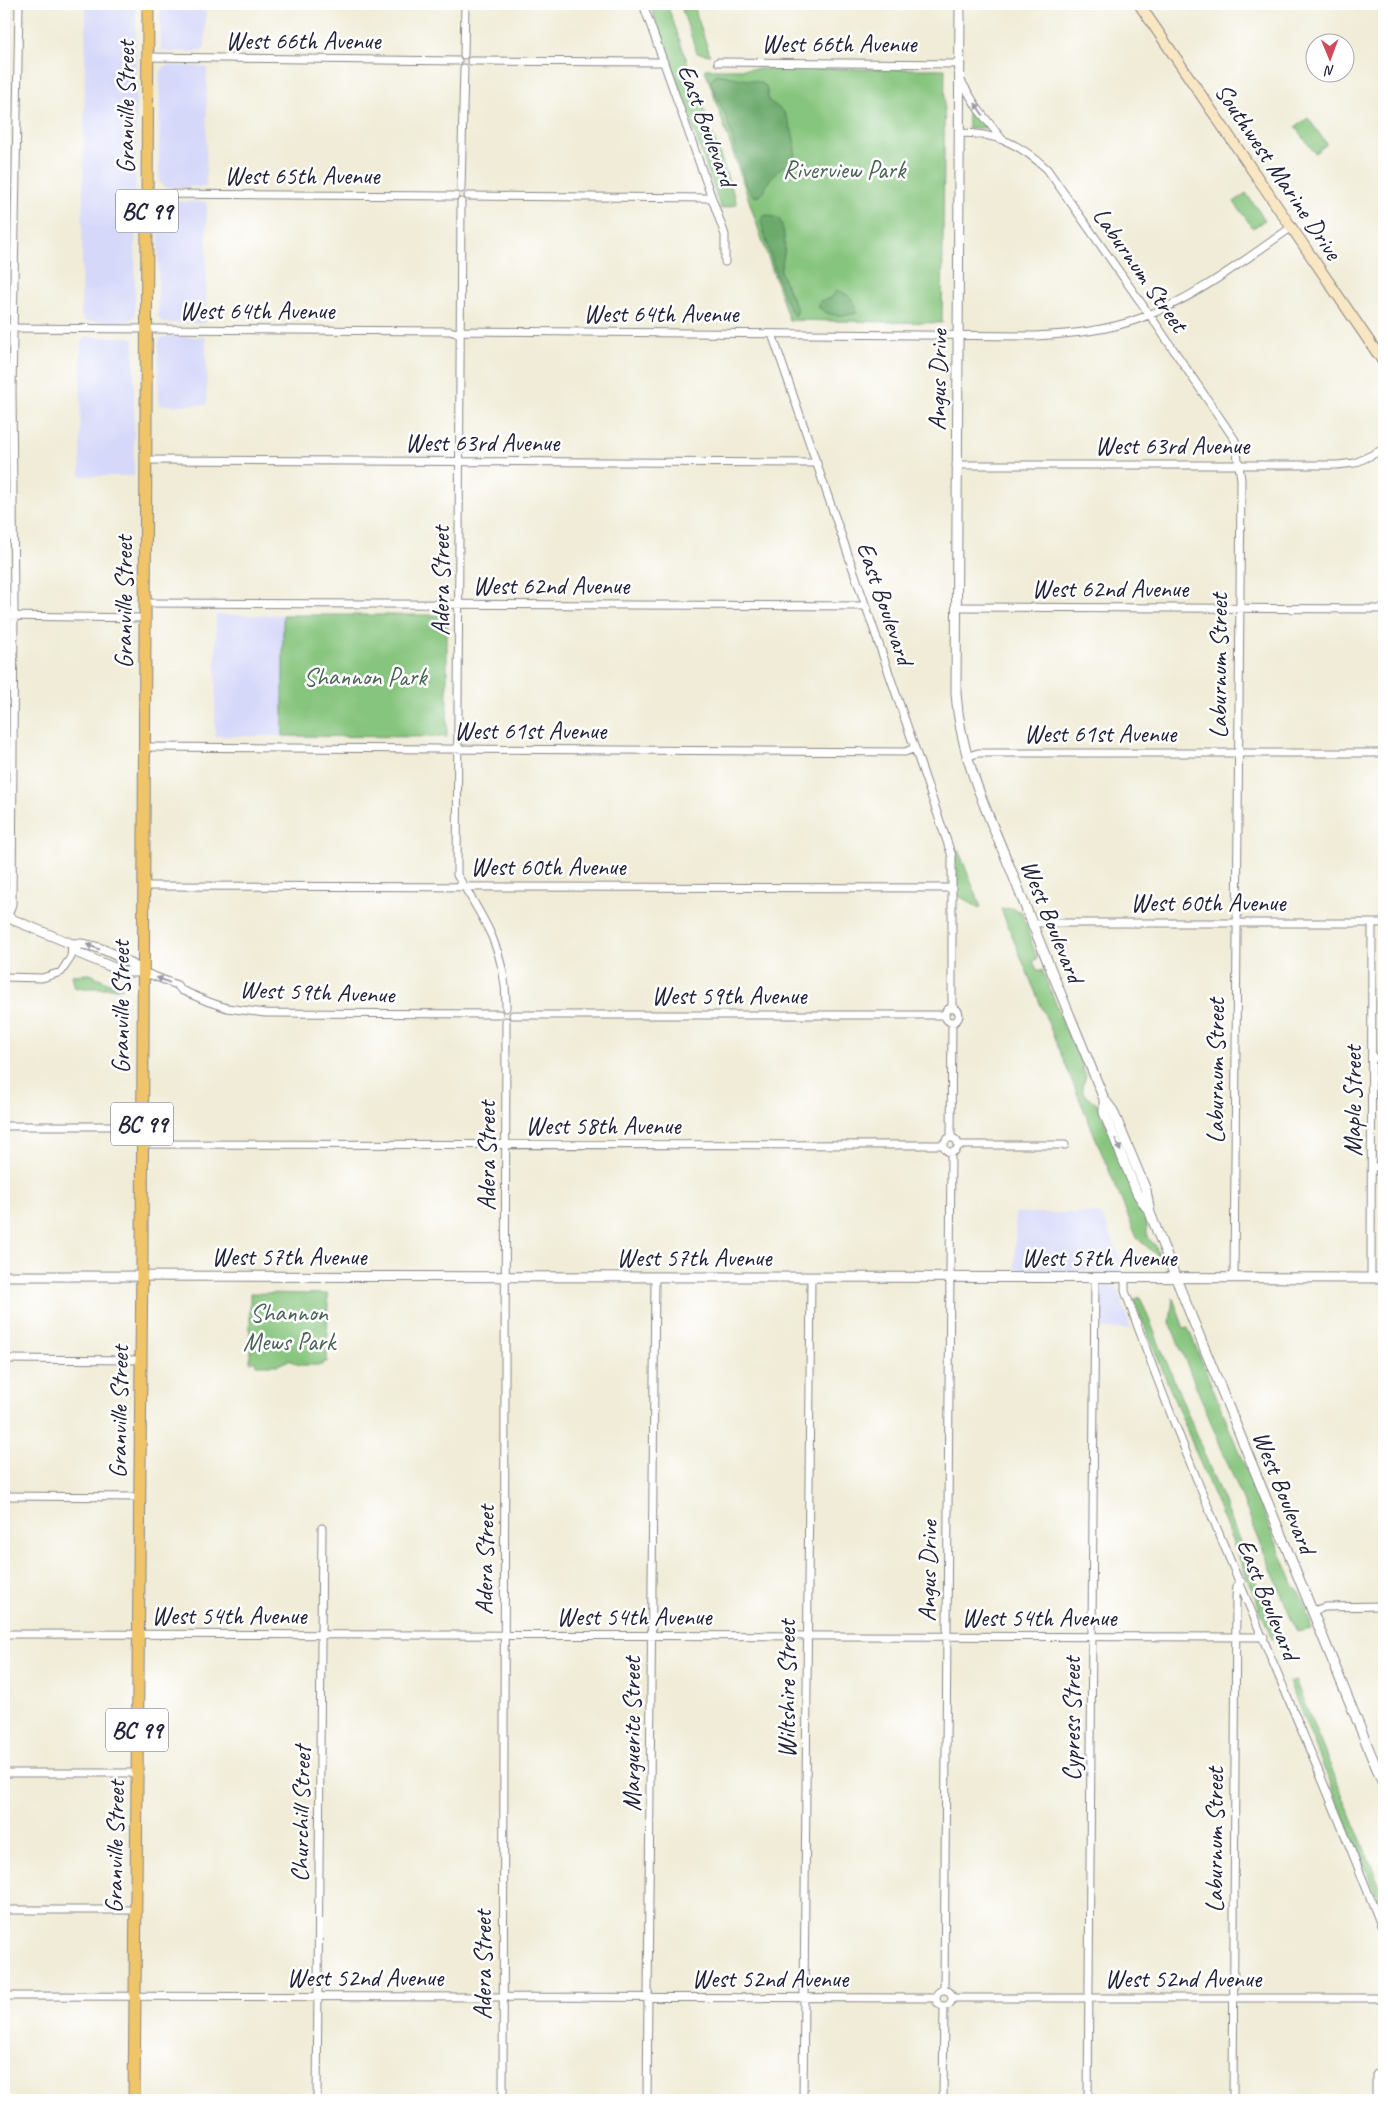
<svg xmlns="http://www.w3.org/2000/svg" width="1388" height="2104" font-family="Caveat,sans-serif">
  <rect width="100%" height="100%" fill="#fff"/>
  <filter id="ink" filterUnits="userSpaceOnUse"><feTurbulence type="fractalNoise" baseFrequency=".02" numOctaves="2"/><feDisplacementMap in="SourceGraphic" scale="10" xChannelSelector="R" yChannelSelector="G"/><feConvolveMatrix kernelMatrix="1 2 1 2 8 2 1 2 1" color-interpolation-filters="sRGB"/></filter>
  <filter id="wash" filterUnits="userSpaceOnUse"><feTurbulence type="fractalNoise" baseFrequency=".0096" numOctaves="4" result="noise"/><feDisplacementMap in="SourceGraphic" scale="20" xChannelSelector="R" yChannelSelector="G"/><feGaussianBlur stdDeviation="1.12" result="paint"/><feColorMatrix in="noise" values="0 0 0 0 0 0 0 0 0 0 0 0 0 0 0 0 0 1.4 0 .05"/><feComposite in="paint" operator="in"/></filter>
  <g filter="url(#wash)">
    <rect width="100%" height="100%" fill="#f0ecd7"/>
    <!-- built -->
    <path fill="#d5d8f9" d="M 86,4 L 136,4 L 135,316 L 129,322 L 84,321 L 81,315 Z
      M 160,4 L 206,4 L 205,47 L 202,51 L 168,52 L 161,50 Z
      M 166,65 L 206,67 L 207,70 L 206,187 L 164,187 L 159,181 L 160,72 Z
      M 167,201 L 206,202 L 207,205 L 206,323 L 164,323 L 158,317 L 159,209 L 162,203 Z
      M 167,336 L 206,337 L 207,405 L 159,405 L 158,344 L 161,338 Z
      M 84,337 L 129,337 L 134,340 L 134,476 L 80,476 L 81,344 Z
      M 216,615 L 283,615 L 283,736 L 215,736 Z
      M 1015,1213 L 1097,1213 L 1103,1217 L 1122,1261 L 1119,1270 L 1113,1273 L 1100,1273 L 1094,1270 L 1015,1269 Z
      M 1104,1286 L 1117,1288 L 1131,1329 L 1100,1329 L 1099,1293 Z"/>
    <!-- green -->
    <path fill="#86c57d" stroke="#54745c" d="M 650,4 L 667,4 L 737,204 L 721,209 Z
      M 680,4 L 693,4 L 710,55 L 697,53 Z
      M 705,69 L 945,69 L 942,323 L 789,320 Z
      M 967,101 L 986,127 L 986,128 L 968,128 Z
      M 1308,118 L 1327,144 L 1315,153 L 1295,127 Z
      M 1246,193 L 1265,220 L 1253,228 L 1234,202 Z
      M 283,615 L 447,615 L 447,737 L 283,736 Z
      M 958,849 L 981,907 L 979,908 L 957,895 L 955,850 Z
      M 1012,908 L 1022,912 L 1037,959 L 1033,961 L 1037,970 L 1042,970 L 1086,1076 L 1082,1087 L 1083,1093 L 1098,1105 L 1147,1224 L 1147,1237 L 1155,1245 L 1161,1259 L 1137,1238 L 1001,909 Z
      M 90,974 L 114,985 L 123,987 L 123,988 L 75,988 L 72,975 Z
      M 250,1293 L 328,1294 L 327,1362 L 323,1362 L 323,1365 L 299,1365 L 289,1360 L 278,1365 L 256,1365 L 255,1362 L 250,1362 Z
      M 1140,1297 L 1279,1637 L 1272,1639 L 1134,1300 Z
      M 1173,1298 L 1184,1329 L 1188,1328 L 1294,1586 C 1306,1598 1306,1614 1312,1629 L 1297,1632 L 1170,1323 Z
      M 1295,1680 L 1384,1896 L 1384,1915 L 1289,1682 Z"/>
    <!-- forest -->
    <path fill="#6caa6c" stroke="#476654" d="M 716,74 L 759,82 L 766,86 L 769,101 C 774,105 782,109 785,114 C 793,128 800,155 790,168 L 783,166 L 770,179 L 762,195 L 754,197 L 746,186 L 726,117 L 710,82 Z
      M 766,215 L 779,218 C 787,236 786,252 780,271 L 798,311 L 795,316 C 784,309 766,239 761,222 L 762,217 Z
      M 837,290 C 849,295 856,299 857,313 C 842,317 830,317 818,307 L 820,301 L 831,298 Z"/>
  </g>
  <g filter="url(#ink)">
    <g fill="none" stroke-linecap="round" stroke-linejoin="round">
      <!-- minor casing -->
      <g stroke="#898789" stroke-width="9">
        <path id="minor" d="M 643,4 L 725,235 L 725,262
          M 464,55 L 465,4
          M 148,57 L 458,61
          M 471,61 L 664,62
          M 718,62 L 960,64
          M 960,79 L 978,109 L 1001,138
          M 959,133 C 997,133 1020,144 1047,169 L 1156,324 L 1235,440 L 1241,479 L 1234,1278
          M 461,189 L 464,68
          M 148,194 L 455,196
          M 468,196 L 712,198
          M 461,202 L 457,875 C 485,919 507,954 506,1008
          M 4,328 L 450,331 L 456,333 L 461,331 L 1035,336 C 1070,334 1107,331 1141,318 C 1196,298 1244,260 1292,227
          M 772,334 L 952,856 L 952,1009
          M 146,460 L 817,463
          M 956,465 L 1337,465 L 1355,463 L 1384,449
          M 145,603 L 866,606
          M 956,607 L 1384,609
          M 4,616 L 145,618
          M 145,747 L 905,752 L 915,748
          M 966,757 L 978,753 L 1384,753
          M 144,886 L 952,888
          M 8,917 L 12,904 L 14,606 L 12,392 L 19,4
          M 1032,923 L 1384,923
          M 143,972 L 177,985 L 181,990 L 209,1002 L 227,1008 L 265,1013 L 499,1014
          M 4,977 L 42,978 L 61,972 L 71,957 L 72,944
          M945 1015a7 7 0 1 1 14 0a7 7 0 1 1-14 0Z
          M 513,1015 L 945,1015
          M 1373,1058 L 1384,1058
          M 4,1126 L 142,1126
          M 951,1137 L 952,1022
          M944 1145a7 7 0 1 1 14 0a7 7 0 1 1-14 0Z
          M 142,1144 L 944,1145
          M 959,1145 L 1065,1145
          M 1372,1167 L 1384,1167
          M 1125,1278 L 1125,1291 C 1202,1509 1301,1718 1384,1933
          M 1371,1278 L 1372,923
          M 4,1359 L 141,1360
          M 4,1496 L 139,1497
          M 1313,1611 L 1325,1607 L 1384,1606
          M 4,1634 L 1264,1637
          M 4,1773 L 137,1773
          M 4,1910 L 136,1910
          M 944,1990 L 951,1152
          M936 1998a8 8 0 1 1 16 0a8 8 0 1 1-16 0Z
          M 4,1996 L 936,1998
          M 952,1998 L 1384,1998
          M 317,2100 L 322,1528
          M 503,2100 L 506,1021
          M 647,2100 L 655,1277
          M 803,2100 L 811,1277
          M 943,2100 L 944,2006
          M 1088,2100 L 1095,1278
          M 1233,2100 L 1236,1597 L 1237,1586 L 1241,1581
          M 1376,2100 L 1376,2075 L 1384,2067"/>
      </g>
      <!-- tertiary casing -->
      <g stroke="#898789" stroke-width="11">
        <path id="tertiary" d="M 960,4 L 956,693 C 960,756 987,812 1011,870 C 1041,947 1073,1023 1104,1099 L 1113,1111 L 1146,1190 L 1150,1213 L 1181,1291 L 1384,1786
          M 4,916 L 72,944 C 95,942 124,958 143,972
          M 72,944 L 78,953 L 124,972 L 143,972
          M 1104,1099 L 1104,1113 L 1137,1193 L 1146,1207
          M 4,1276 L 1384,1278"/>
      </g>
      <!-- secondary casing -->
      <g stroke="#898789" stroke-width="12">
        <path id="secondary" d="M 1139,4 L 1384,363"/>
      </g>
      <!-- trunk casing -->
      <g stroke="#898789" stroke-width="13">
        <path id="trunk" d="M 134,2100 L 142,1256 L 148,4"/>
      </g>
      <!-- minor -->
      <use href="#minor" stroke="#fff" stroke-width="7"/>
      <!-- tertiary -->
      <use href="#tertiary" stroke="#fff" stroke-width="9"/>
      <!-- secondary -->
      <use href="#secondary" stroke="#f9e7c3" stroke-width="10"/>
      <!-- trunk -->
      <use href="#trunk" stroke="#f0c469" stroke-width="11"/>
    </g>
    <!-- one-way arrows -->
    <defs><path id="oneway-solid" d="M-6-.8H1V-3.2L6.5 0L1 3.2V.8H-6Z" transform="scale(1.25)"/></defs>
    <g fill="#9c9ca7">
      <use href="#oneway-solid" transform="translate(979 109) rotate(-124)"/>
      <use href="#oneway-solid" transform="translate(93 947) rotate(-159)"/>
      <use href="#oneway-solid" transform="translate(163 980) rotate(-158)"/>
      <use href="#oneway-solid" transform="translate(1118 1145) rotate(68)"/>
    </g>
  </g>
  <g text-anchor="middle" stroke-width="5" stroke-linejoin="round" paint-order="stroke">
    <!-- shield labels -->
    <g fill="#fff" stroke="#646476" stroke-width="1">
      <rect x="116" y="189.5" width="62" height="43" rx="4"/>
      <rect x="111" y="1102.5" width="62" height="43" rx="4"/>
      <rect x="106" y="1708.5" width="62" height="43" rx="4"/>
    </g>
    <g font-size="24" font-weight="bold" fill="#22223b">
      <text x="147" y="219">BC 99</text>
      <text x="142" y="1132">BC 99</text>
      <text x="137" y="1738">BC 99</text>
    </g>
    <!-- street labels -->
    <g font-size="25" fill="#22223b" stroke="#fff">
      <text x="303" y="49">West 66th Avenue</text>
      <text x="839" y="52">West 66th Avenue</text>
      <text transform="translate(125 107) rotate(-90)" y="9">Granville Street</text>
      <text transform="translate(708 125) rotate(70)" y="9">East Boulevard</text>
      <text transform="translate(1279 171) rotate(56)" y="9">Southwest Marine Drive</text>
      <text x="302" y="184">West 65th Avenue</text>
      <text transform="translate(1141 269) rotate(55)" y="9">Laburnum Street</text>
      <text x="257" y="319">West 64th Avenue</text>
      <text x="661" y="322">West 64th Avenue</text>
      <text transform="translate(937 380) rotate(-89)" y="9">Angus Drive</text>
      <text x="482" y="451">West 63rd Avenue</text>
      <text x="1172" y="454">West 63rd Avenue</text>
      <text transform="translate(440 581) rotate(-90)" y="9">Adera Street</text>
      <text x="551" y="594">West 62nd Avenue</text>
      <text x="1110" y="597">West 62nd Avenue</text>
      <text transform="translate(123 602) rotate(-90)" y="9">Granville Street</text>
      <text transform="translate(886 603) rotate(71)" y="9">East Boulevard</text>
      <text transform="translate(1218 666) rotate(-90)" y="9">Laburnum Street</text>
      <text x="530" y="739">West 61st Avenue</text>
      <text x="1100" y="742">West 61st Avenue</text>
      <text x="548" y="875">West 60th Avenue</text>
      <text x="1208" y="911">West 60th Avenue</text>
      <text transform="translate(1053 921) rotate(68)" y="9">West Boulevard</text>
      <text transform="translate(317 991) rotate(2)" y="9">West 59th Avenue</text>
      <text x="729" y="1004">West 59th Avenue</text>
      <text transform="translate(120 1007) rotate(-90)" y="9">Granville Street</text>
      <text transform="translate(1215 1071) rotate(-90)" y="9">Laburnum Street</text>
      <text transform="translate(1352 1101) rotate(-90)" y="9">Maple Street</text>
      <text x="603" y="1134">West 58th Avenue</text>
      <text transform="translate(486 1156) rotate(-90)" y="9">Adera Street</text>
      <text x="289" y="1265">West 57th Avenue</text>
      <text x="694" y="1266">West 57th Avenue</text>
      <text x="1099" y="1266">West 57th Avenue</text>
      <text transform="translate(118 1412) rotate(-89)" y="9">Granville Street</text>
      <text transform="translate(1285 1492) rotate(68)" y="9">West Boulevard</text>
      <text transform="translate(484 1560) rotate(-89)" y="9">Adera Street</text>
      <text transform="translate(927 1571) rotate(-89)" y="9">Angus Drive</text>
      <text transform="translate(1269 1599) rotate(68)" y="9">East Boulevard</text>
      <text x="229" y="1624">West 54th Avenue</text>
      <text x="634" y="1625">West 54th Avenue</text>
      <text x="1039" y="1626">West 54th Avenue</text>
      <text transform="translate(786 1689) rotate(-90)" y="9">Wiltshire Street</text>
      <text transform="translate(1071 1719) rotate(-90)" y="9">Cypress Street</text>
      <text transform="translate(631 1734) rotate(-90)" y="9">Marguerite Street</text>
      <text transform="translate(300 1814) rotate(-89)" y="9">Churchill Street</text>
      <text transform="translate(1214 1840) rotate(-90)" y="9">Laburnum Street</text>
      <text transform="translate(114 1847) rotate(-89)" y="9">Granville Street</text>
      <text transform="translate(482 1965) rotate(-90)" y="9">Adera Street</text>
      <text x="365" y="1986">West 52nd Avenue</text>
      <text x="770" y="1987">West 52nd Avenue</text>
      <text x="1183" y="1987">West 52nd Avenue</text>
    </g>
    <!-- park labels -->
    <g font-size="25" fill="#4a6355" stroke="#fff">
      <text x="844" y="178">Riverview Park</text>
      <text x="365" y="685">Shannon Park</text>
      <text x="289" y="1321">Shannon<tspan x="289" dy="29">Mews Park</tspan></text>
    </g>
  </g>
  <!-- margin -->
  <rect width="1388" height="2104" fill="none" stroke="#fff" stroke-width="20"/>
  <!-- north arrow -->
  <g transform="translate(1330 58) rotate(179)"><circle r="24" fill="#ffffff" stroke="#a7a7b1"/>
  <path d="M0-4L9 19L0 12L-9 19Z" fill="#d1495b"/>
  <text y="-8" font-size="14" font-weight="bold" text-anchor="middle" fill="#22223b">N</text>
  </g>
</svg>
